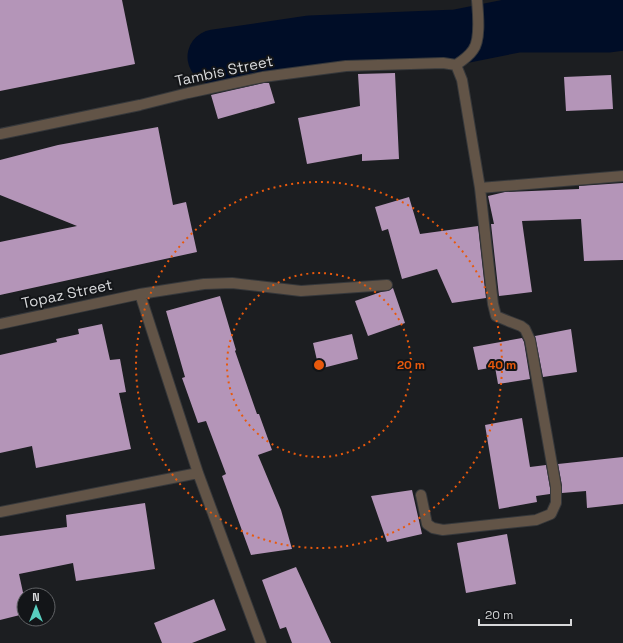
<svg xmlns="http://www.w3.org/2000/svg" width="623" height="643" font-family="'Space Grotesk',sans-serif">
  <rect width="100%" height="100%" fill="#1c1e21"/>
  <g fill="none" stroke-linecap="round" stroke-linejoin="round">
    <!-- river -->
    <path stroke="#000d27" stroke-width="55" d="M 215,57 L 310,43 L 457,37 L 517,25 L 608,25 L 623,23"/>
  </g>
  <!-- building -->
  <path fill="#b495b8" d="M 0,0 L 122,0 L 135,64 L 0,91 Z
    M 395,73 L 399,159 L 362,161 L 362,154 L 307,164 L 298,118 L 360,106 L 358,74 Z
    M 611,75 L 613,109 L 566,111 L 564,77 Z
    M 264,83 L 269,83 L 275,103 L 218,119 L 211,95 Z
    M 158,127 L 173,205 L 186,202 L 197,252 L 0,295 L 0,242 L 77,226 L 0,195 L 0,160 L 58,145 Z
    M 623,183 L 623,260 L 584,261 L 581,219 L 522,221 L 532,292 L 499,296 L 491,224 L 494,224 L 488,196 L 505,192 L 579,189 L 579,186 Z
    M 409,197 L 420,234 L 478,226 L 486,298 L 452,303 L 437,269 L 402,279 L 388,229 L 382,231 L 375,207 Z
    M 393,288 L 405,323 L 368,336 L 355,301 L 381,292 L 388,291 Z
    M 220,296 L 236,350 L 235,351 L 257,414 L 259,414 L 272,450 L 258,455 L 281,510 L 292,549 L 251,555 L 222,476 L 226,474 L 206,421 L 198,423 L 182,378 L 185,377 L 166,311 Z
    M 102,324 L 110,360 L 120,359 L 126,392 L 119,393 L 131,449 L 36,468 L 32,446 L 0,453 L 0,355 L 57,342 L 56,339 L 79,334 L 78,329 Z
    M 571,329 L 577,372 L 543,377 L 535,336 Z
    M 352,334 L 358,359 L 319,369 L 313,343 Z
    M 522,338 L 524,342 L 530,379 L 498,384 L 495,367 L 478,370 L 473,347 Z
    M 522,418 L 530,467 L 546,465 L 550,488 L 550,494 L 536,496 L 537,502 L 499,509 L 485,425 Z
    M 623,457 L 623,504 L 587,508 L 586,491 L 562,493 L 562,486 L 558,464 Z
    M 412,490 L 422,534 L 387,542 L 371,496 Z
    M 145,503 L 155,569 L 76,581 L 73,563 L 19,574 L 24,597 L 24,614 L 0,620 L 0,536 L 67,527 L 66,515 Z
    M 507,534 L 516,584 L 466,593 L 457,543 Z
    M 296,567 L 331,643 L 292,643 L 286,627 L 280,629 L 262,580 Z
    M 214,599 L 226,630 L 192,643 L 162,643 L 154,623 Z"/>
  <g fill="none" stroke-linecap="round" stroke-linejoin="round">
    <!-- minor casing -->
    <g stroke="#36383b" stroke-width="12">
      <path id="minor" d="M 456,65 C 462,61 469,56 473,50 C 481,40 478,13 477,0
        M 0,134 L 140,105 L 188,93 L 263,77 L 346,66 L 443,63 L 456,65
        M 480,188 L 623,176
        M 140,294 L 198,473 L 261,643
        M 0,324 L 140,294 L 204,284 L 232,283 L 301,291 L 387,285
        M 421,495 L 427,524 L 433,528 L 443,530 L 536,520 L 551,514 L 556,503 L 556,487 L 530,340 L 525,329 L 521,326 L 508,321 L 496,316 L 493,304 L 480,188 L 462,80 L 456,65
        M 0,512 L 198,473"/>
    </g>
    <!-- minor -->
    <use href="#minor" stroke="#625447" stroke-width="10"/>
  </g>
  <!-- distance rings -->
  <g fill="none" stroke="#e8590c" stroke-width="2" stroke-dasharray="2 4">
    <circle cx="319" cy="365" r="92"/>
    <circle cx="319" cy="365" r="183"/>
  </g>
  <g text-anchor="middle" stroke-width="4" stroke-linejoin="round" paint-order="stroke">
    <!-- street labels -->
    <g font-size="15" fill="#d7d8da" stroke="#131518">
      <text transform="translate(224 71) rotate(-12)" y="5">Tambis Street</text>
      <text transform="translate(67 294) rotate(-12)" y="5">Topaz Street</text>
    </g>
  </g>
  <circle cx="319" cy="365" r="6" fill="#e8590c" stroke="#131518" stroke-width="2"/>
  <g font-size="12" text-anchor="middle" font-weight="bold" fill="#e8590c" stroke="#131518" stroke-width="4" stroke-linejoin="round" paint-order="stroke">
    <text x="411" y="369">20 m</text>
    <text x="502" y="369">40 m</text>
  </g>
  <!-- north arrow -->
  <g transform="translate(36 607)"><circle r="19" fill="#131518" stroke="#616366"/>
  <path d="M0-3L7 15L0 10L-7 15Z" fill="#58cebf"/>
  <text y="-6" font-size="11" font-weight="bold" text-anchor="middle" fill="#d7d8da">N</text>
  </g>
  <!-- scale -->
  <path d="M479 619v6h92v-6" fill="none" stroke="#d7d8da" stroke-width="2"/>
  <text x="485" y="619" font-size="12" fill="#d7d8da" stroke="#131518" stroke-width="3" paint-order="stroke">20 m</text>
</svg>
